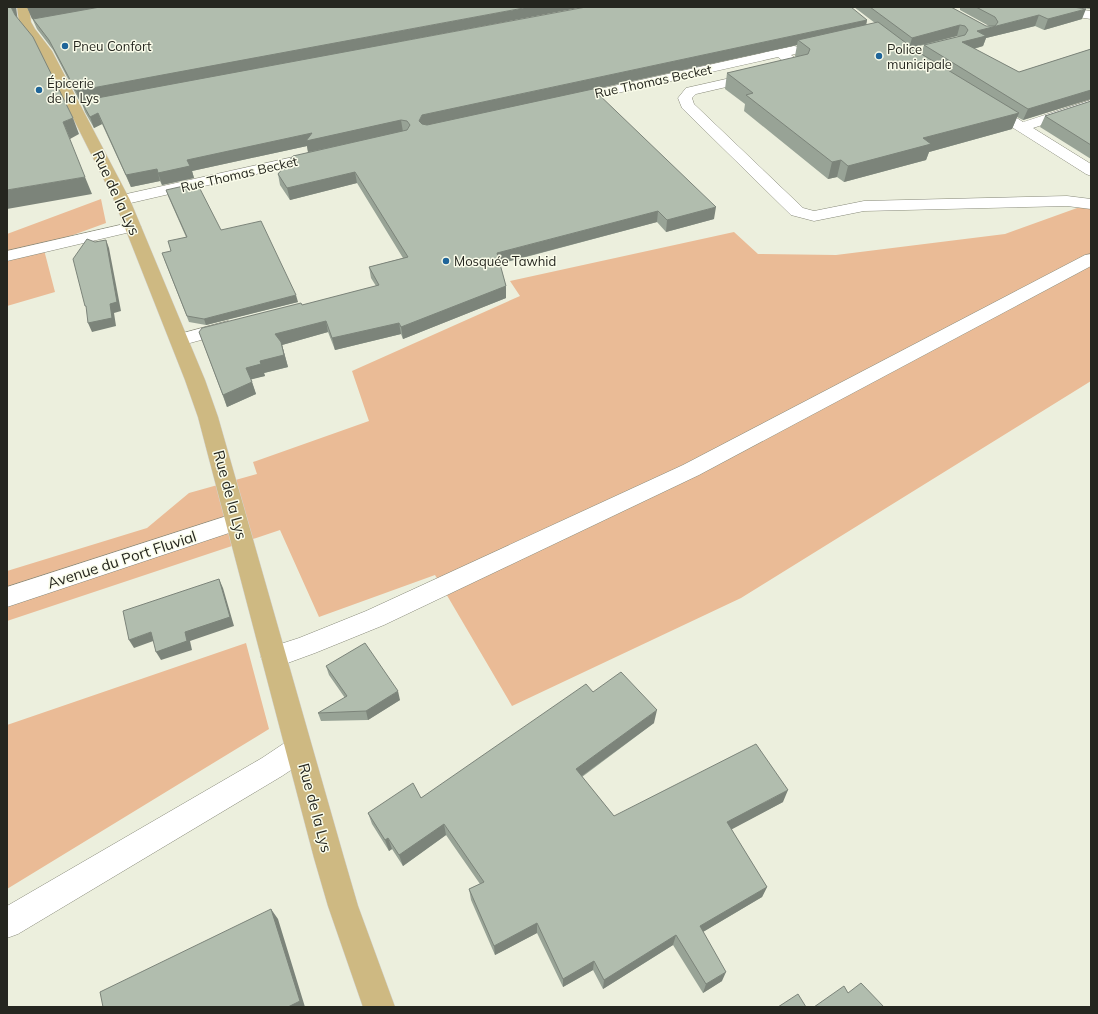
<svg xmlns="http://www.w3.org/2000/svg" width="1098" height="1014" font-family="Mulish,sans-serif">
  <rect width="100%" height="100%" fill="#ecefdd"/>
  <!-- green -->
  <path fill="#eabb96" d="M 101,199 L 106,223 L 43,246 L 55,292 L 7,306 L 7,234 Z
    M 1091,203 L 1091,381 L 741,598 L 512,706 L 435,575 L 319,617 L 280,530 L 7,621 L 7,571 L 147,528 L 189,493 L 257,474 L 253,462 L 369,421 L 352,371 L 520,296 L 510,281 L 734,232 L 758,254 L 836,255 L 1005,234 Z
    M 246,643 L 269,729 L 7,889 L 7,725 Z"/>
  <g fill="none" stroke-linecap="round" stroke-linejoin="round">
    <!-- minor casing -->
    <g stroke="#888a7a" stroke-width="1">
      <path id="minor" d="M 1029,7 L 1060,7 L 1091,11 L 1091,19 L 1035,11 L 1031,10 Z
        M 794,46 L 799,47 L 800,50 L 799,53 L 791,55 L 806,66 L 804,69 L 696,94 L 692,98 L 694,104 L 803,208 L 814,211 L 864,201 L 1067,196 L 1091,199 L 1091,209 L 1067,206 L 864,211 L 814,221 L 791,215 L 682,108 L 678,98 L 686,88 L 788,65 L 778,57 L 568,104 L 563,103 L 561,100 L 563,97 L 568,96 Z
        M 1091,100 L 1091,109 L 1033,128 L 1091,164 L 1091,176 L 1086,174 L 985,110 L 983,107 L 985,104 L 990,103 L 995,104 L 1023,122 Z
        M 316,152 L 321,153 L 323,156 L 321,159 L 122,205 L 116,203 L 114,200 L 116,197 L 122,195 Z
        M 133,222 L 139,224 L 141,227 L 139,230 L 7,261 L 7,251 Z
        M 1091,254 L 1091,266 L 699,475 L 384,625 L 315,653 L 274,668 L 265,665 L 261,657 L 265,649 L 299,638 L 366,611 L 683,465 L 1085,255 Z
        M 228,321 L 234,323 L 237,327 L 234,331 L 179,346 L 172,344 L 170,340 L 172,336 Z
        M 236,513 L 244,516 L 247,522 L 244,528 L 7,607 L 7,587 Z
        M 299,737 L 309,740 L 312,749 L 309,758 L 282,776 L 18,934 L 7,938 L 7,906 L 262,758 L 289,740 Z"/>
    </g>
    <!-- major casing -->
    <g stroke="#d3d4d2" stroke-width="1">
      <path id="major" d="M 17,7 L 29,7 L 31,22 L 35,29 L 52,51 L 130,200 L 205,380 L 218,417 L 344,858 L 358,906 L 395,1007 L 363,1007 L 328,906 L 314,858 L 198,417 L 185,380 L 114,200 L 40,52 L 23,30 L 19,22 Z"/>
    </g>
    <!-- minor -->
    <use href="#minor" fill="#fff" fill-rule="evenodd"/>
    <!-- major -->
    <use href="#major" fill="#ceb982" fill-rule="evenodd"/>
  </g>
  <!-- wall -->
  <path fill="#98a396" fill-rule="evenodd" d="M 27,7 L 400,42 L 867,20 L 866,25 L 875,23 L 854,7 L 951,7 L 986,26 L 989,26 L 960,10 L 960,7 L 1091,7 L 1091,9 L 1081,8 L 1082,19 L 1044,30 L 1035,26 L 986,38 L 983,46 L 974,49 L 1019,72 L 1091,49 L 1091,99 L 1023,120 L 1017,117 L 1012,129 L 929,152 L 926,160 L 844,182 L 837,177 L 828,179 L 744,111 L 745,104 L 725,89 L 727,73 L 796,57 L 795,56 L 797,45 L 593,89 L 714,219 L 666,232 L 657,222 L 500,264 L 506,286 L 506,298 L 403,339 L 401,334 L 335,350 L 328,332 L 282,345 L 288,367 L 264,373 L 265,376 L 251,379 L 256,394 L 227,407 L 199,332 L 376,286 L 371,278 L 369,267 L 403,258 L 357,183 L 290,200 L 280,185 L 278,174 L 308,152 L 307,146 L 192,171 L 194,178 L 162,185 L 160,181 L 131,187 L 102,124 L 94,128 L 85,112 L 81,101 L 80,102 L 53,50 L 37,29 ZM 957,36 L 960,36 L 924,45 L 921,54 L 912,48 Z
    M 1091,101 L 1091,159 L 1040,127 L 1045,116 Z
    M 166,190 L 298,302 L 206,325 L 189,322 L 164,259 L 171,251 L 186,237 L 168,196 Z
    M 326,666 L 400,700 L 368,720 L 321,721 L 318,713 L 345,698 L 329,675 Z
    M 593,692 L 654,723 L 582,777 L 614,816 L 783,802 L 731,829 L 767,887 L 762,897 L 703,932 L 722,981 L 703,993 L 673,945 L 603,989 L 593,970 L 563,987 L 537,933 L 495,955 L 471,900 L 469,889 L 480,884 L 446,835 L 403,866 L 392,849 L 389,851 L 372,824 L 368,813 L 421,798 Z"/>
  <!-- shaded-wall -->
  <path fill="#7c847a" d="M 11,7 L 16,7 L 18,22 Z
    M 27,7 L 105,7 L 32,19 Z
    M 529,7 L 584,7 L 80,102 L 76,91 Z
    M 1086,9 L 1082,19 L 1044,30 L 1048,19 Z
    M 1039,15 L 1035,26 L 986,38 L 983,46 L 958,53 L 962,42 L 977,31 Z
    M 867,20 L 865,30 L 798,40 L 797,45 L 423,127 L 419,121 L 422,115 Z
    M 960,25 L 957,36 L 909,48 L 912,38 Z
    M 1091,90 L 1091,99 L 1023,120 L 1028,109 Z
    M 98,113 L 102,124 L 94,128 L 90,117 Z
    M 1019,113 L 1012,129 L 929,152 L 926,160 L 844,182 L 848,166 L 923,138 Z
    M 73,118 L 79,134 L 70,139 L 63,122 Z
    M 401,120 L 403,132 L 308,152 L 307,146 L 192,171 L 194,178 L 162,185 L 158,173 L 187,160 L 312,133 Z
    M 841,160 L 837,177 L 828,179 L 832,162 Z
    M 157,169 L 160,181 L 131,187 L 126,175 Z
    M 355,172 L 357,183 L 290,200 L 287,188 Z
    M 85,177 L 92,194 L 7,209 L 7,190 Z
    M 716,207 L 714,219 L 666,232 L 667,220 Z
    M 658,211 L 657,222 L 498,264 L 497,253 Z
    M 106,240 L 109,248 L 121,311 L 114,313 L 116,326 L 92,332 L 88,323 L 110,304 Z
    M 506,286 L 506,298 L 403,339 L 401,327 Z
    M 296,295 L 298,302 L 206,325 L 204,319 Z
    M 326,321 L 328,332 L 282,345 L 288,367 L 264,373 L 265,376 L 249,380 L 246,368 L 260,361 L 275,334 Z
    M 399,323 L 401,334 L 335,350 L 332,338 Z
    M 252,382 L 256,394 L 227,407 L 223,395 Z
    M 219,579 L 223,588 L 234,626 L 190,641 L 192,650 L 161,660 L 156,652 L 185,632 Z
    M 151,632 L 156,640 L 134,648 L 129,640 Z
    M 398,691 L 400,700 L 368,720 L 366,711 Z
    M 657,710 L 654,723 L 575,781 L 576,769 Z
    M 788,790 L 783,802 L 723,834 L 727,822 Z
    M 444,824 L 446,835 L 403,866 L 399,855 Z
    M 388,838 L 392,849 L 389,851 L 385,840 Z
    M 767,887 L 762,897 L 696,936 L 700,926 Z
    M 271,909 L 278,919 L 305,1007 L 288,1007 Z
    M 537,923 L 537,933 L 495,955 L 494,946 Z
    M 676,935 L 673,945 L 603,989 L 604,980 Z
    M 594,961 L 593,970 L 563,987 L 563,979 Z
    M 726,972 L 722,981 L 703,993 L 706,984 Z"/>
  <!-- building -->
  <path fill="#b1bdae" stroke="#7c847a" d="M 7,7 L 11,7 L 15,15 L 33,37 L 73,118 L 63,122 L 85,177 L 7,190 Z
    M 100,7 L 529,7 L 76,91 L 49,40 L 33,19 Z
    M 586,7 L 851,7 L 867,20 L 422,115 L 419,121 L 422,124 L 427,125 L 593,89 L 716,207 L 667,220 L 658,211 L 497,253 L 506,286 L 401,327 L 399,323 L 332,338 L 326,321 L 275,334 L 281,342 L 284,355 L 260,361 L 261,364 L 246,368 L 252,382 L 223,395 L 199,332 L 202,328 L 301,303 L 302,305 L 379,285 L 369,267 L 408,257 L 355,172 L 287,188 L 278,174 L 293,156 L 407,130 L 410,125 L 407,121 L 401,120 L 306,141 L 312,133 L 187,160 L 190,166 L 158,173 L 157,169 L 126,175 L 98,113 L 90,117 L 81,101 Z
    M 870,7 L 951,7 L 986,26 L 995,26 L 998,22 L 995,17 L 976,7 L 1073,7 L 1086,9 L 1048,19 L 1039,15 L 977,31 L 986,36 L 962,42 L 1019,72 L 1091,49 L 1091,90 L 1028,109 L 924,45 L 965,35 L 968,30 L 965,26 L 960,25 L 912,38 Z
    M 878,22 L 918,52 L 1019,113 L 923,138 L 931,144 L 848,166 L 841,160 L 832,162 L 746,95 L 753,93 L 727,73 L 808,54 L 810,49 L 798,40 Z
    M 1091,101 L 1091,145 L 1045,116 Z
    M 197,183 L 221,230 L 261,221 L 296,295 L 204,319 L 187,316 L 162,253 L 171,251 L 168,241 L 187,237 L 166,190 Z
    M 87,239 L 95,242 L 106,240 L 117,302 L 110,304 L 112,318 L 88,323 L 86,306 L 85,306 L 73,259 Z
    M 219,579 L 230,617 L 185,632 L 187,641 L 156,652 L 151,632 L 129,640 L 123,611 Z
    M 365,643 L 398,691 L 366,711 L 318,713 L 347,696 L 326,666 Z
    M 621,672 L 657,710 L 576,769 L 614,816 L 756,744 L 788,790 L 727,822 L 767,887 L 700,926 L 726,972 L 706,984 L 676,935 L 604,980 L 594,961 L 563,979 L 537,923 L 494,946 L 469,889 L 484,882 L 444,824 L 399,855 L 388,838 L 385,840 L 368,813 L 413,783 L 421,798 L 586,684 L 593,692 Z
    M 271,909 L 300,1001 L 288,1007 L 103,1007 L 100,992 Z
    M 861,983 L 884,1007 L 814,1007 L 844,986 L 848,993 Z
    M 798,994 L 806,1007 L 778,1007 Z"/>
  <!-- markers -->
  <g fill="#1f6599" stroke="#fafcea" stroke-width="1.5">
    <circle cx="65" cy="46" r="4"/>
    <circle cx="879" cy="56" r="4"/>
    <circle cx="39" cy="90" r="4"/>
    <circle cx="446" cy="261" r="4"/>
  </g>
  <g text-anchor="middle" stroke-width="3" stroke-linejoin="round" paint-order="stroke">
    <!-- far-poi labels -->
    <g font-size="13" fill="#25261f" stroke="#fafcea" text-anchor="start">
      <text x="73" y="51">Pneu Confort</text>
      <text x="887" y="54">Police<tspan x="887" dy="15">municipale</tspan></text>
      <text x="47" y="88">Épicerie<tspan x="47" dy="15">de la Lys</tspan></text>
      <text x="454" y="266">Mosquée Tawhid</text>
    </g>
    <!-- far-street labels -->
    <g font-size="13" fill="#25261f" stroke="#fafcea">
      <text transform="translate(653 81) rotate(-12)" y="5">Rue Thomas Becket</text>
      <text transform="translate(239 174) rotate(-13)" y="5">Rue Thomas Becket</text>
    </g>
    <!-- street labels -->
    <g font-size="15" fill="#25261f" stroke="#fafcea">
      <text transform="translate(116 193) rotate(65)" y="5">Rue de la Lys</text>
      <text transform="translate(230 495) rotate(75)" y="5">Rue de la Lys</text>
      <text transform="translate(122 560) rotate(-18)" y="5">Avenue du Port Fluvial</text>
      <text transform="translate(315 808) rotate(75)" y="5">Rue de la Lys</text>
    </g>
  </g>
  <!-- border -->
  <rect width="1098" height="1014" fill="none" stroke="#25261f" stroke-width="16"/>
</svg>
